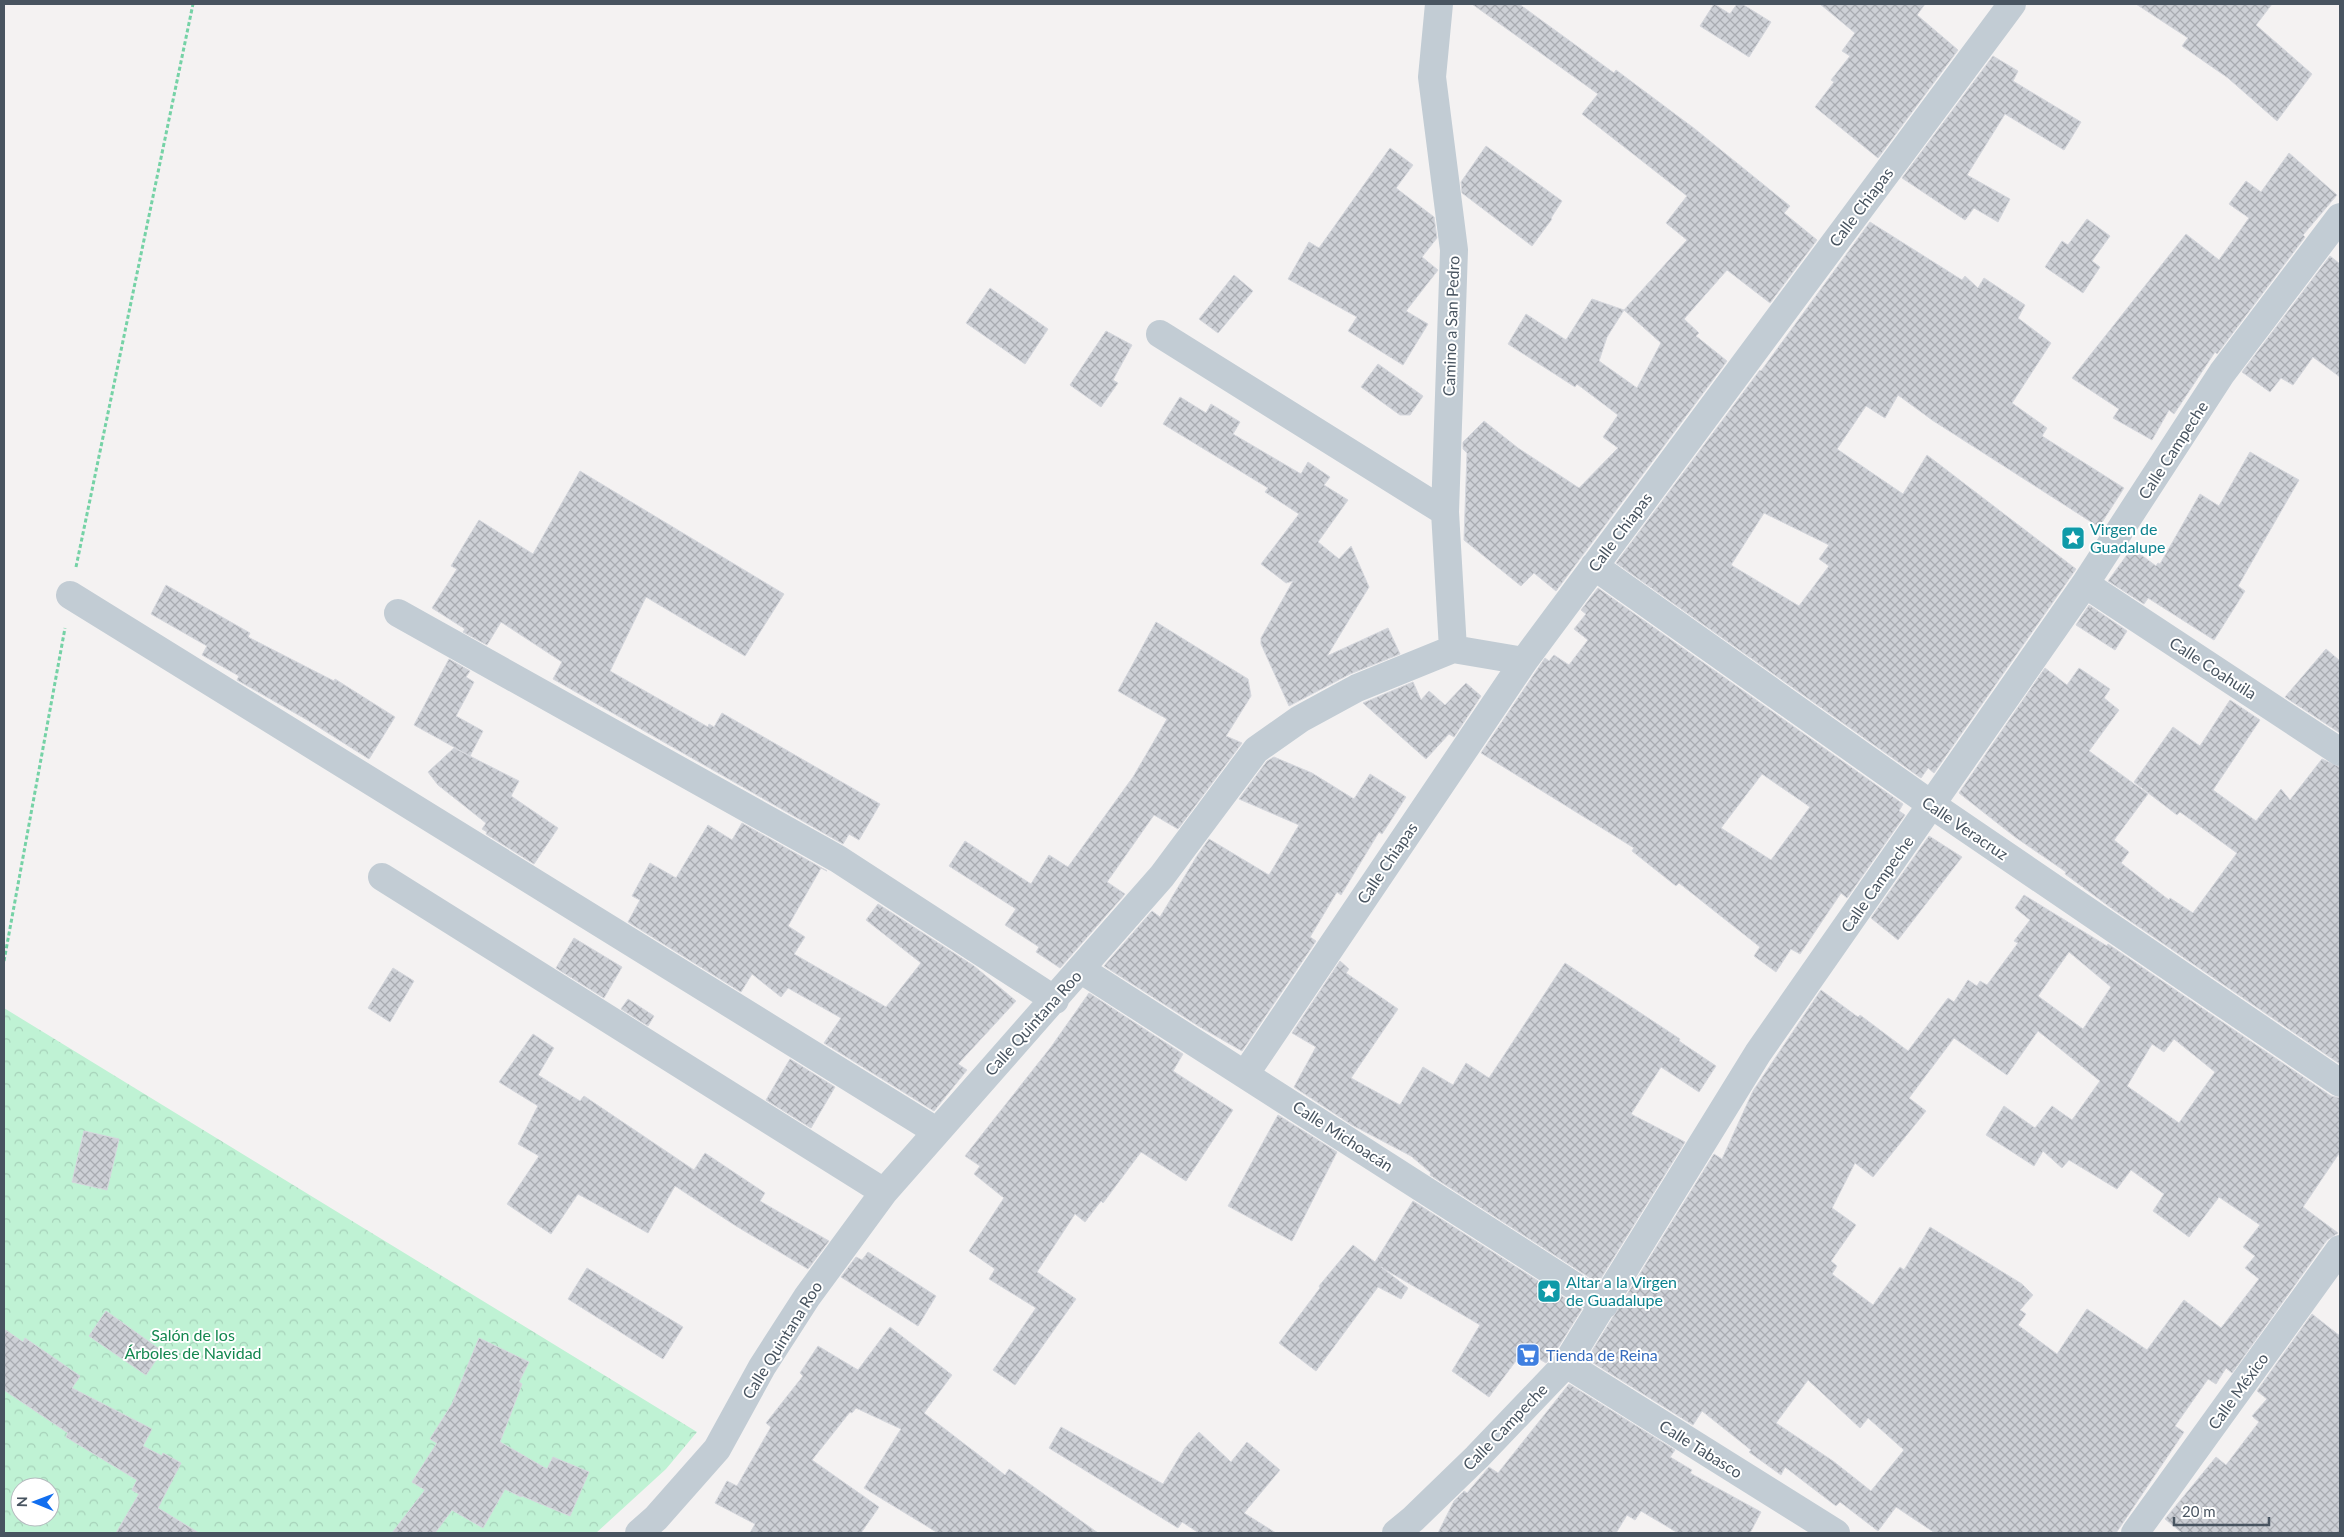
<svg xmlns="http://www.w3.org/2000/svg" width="2344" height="1537" font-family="Lato,sans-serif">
  <defs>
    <pattern id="forest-crowns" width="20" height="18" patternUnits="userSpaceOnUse" patternTransform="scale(1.25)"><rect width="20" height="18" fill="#bff2d4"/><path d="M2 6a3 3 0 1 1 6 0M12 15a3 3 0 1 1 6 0" fill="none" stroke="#a6d1b9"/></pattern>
    <pattern id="building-cross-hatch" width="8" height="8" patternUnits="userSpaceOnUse" patternTransform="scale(1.25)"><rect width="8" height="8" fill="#cdd0d6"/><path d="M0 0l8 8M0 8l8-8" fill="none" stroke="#a8abb1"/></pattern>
  </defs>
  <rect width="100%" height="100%" fill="#f4f2f2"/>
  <!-- forest -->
  <path fill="url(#forest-crowns)" fill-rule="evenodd" d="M 4,1008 L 697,1432 L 666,1469 L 596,1533 L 4,1533 ZM 20,1487 L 50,1487 L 50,1517 L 20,1517 Z"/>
  <!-- building -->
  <path fill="url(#building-cross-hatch)" stroke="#d5d7dd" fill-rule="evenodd" d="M 1472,4 L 1519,4 L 1614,73 L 1616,70 L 1695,129 L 1790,206 L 1784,213 L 1817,240 L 1770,303 L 1727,270 L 1684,319 L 1699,333 L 1696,336 L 1727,361 L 1556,591 L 1534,573 L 1521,586 L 1464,540 L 1467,453 L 1463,449 L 1463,442 L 1484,421 L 1518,448 L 1579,488 L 1618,448 L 1603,437 L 1618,415 L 1577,384 L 1575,387 L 1508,344 L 1526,314 L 1566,340 L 1592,299 L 1624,310 L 1607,337 L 1599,361 L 1637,388 L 1661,343 L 1624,310 L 1687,240 L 1666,223 L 1687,196 L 1582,114 L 1598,94 Z
    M 1714,4 L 1730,14 L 1737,4 L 1742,4 L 1771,22 L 1749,57 L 1700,26 Z
    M 1820,4 L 1925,4 L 1917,15 L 1958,50 L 1878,158 L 1815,107 L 1834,82 L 1831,80 L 1850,56 L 1842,51 L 1855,33 Z
    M 2136,4 L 2272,4 L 2256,25 L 2312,74 L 2277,121 L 2228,78 L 2182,46 L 2188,38 Z
    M 1993,56 L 2018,71 L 2013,81 L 2081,122 L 2064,150 L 2005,114 L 1967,175 L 2010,199 L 1998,222 L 1974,208 L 1965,220 L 1902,178 Z
    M 1486,146 L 1562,201 L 1551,218 L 1552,219 L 1532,246 L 1462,193 L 1461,182 Z
    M 1390,148 L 1413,165 L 1396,188 L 1434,217 L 1437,238 L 1422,257 L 1438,270 L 1406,311 L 1428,324 L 1403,365 L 1348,331 L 1357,317 L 1288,279 L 1309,242 L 1319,248 Z
    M 2289,153 L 2337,195 L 2303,235 L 2305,237 L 2217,354 L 2215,352 L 2174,414 L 2169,410 L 2152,440 L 2113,418 L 2119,409 L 2072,378 L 2186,234 L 2219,260 L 2249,218 L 2229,204 L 2246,181 L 2261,192 Z
    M 2087,219 L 2110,236 L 2092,261 L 2100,267 L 2083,293 L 2045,267 L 2062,241 L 2068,245 Z
    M 1870,222 L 1962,280 L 1965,276 L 1978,288 L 1984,278 L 2025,305 L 2018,318 L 2051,343 L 2012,403 L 2047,428 L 2042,436 L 2124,488 L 2099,527 L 1932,420 L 1898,395 L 1885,418 L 1866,406 L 1837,449 L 1903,494 L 1927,455 L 2076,569 L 1934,773 L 1928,768 L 1921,778 L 1616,563 L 1760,370 L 1761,371 ZM 1764,513 L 1829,545 L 1819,559 L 1829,566 L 1799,606 L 1731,565 Z
    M 2330,256 L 2340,264 L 2340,377 L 2313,357 L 2293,385 L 2281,378 L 2270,392 L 2242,372 Z
    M 1234,275 L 1253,291 L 1218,333 L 1199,319 Z
    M 990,288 L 1048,329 L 1025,364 L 966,323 Z
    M 1106,331 L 1132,345 L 1113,380 L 1118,383 L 1101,407 L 1070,385 Z
    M 1378,364 L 1423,396 L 1410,415 L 1400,415 L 1361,387 Z
    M 1180,397 L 1206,413 L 1211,404 L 1240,422 L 1233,434 L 1301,474 L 1308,462 L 1330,477 L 1324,485 L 1348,500 L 1318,542 L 1339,559 L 1351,546 L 1369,587 L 1327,656 L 1388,628 L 1400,654 L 1350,674 L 1289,706 L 1261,644 L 1261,638 L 1293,581 L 1286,583 L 1261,564 L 1299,514 L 1265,492 L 1268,488 L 1163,424 Z
    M 2250,452 L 2299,480 L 2238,586 L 2245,591 L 2214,640 L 2148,598 L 2144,604 L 2108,581 L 2132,548 L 2156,566 L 2158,563 L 2160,564 L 2200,494 L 2219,506 Z
    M 580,471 L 784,594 L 745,656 L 646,597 L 610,671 L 708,727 L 709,724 L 714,727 L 722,713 L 880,804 L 859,840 L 849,834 L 843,844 L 553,679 L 562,662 L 501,622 L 487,645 L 463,632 L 465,629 L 432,608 L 457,569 L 451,566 L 479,520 L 533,554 Z
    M 166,585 L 250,633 L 248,637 L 334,681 L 335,679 L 395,717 L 369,759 L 309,721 L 237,680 L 239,676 L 202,655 L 207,646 L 151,614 Z
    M 1598,588 L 1903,804 L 1899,811 L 1905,815 L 1847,898 L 1841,893 L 1800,954 L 1791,949 L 1776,972 L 1754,956 L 1760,947 L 1679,883 L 1676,886 L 1632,851 L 1634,848 L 1481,753 L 1545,658 L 1549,661 L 1554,655 L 1569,665 L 1588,640 L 1574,629 L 1586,614 L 1581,610 ZM 1762,774 L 1810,807 L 1771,860 L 1721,828 Z
    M 2089,605 L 2127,631 L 2115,650 L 2076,625 Z
    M 1156,622 L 1248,679 L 1251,696 L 1226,736 L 1242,743 L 1178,829 L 1154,815 L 1107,882 L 1125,894 L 1060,968 L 1036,952 L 1039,947 L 1005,925 L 1016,909 L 949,866 L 965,841 L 1031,884 L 1049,855 L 1068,867 L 1133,777 L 1167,719 L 1118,691 Z
    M 2326,649 L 2340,661 L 2340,733 L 2285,697 Z
    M 449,659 L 470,671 L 466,677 L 474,682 L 456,716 L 483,731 L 470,756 L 414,725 Z
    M 2045,668 L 2067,685 L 2079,668 L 2110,689 L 2104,698 L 2119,710 L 2089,751 L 2148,794 L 2114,840 L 2129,852 L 2121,863 L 2169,900 L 2170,898 L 2193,913 L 2237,853 L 2180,812 L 2177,815 L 2134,782 L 2173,727 L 2200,746 L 2230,700 L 2260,720 L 2213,790 L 2256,821 L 2281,789 L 2290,800 L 2322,759 L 2340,767 L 2340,1064 L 2114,910 L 2065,874 L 2066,872 L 2015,837 L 1959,793 Z
    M 1413,682 L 1421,700 L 1429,691 L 1445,705 L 1466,683 L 1481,696 L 1454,737 L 1449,734 L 1426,759 L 1363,703 Z
    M 454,748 L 519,781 L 511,796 L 558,828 L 534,864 L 486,834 L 487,832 L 482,829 L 486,823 L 438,785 L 428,772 Z
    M 1274,757 L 1312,773 L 1354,799 L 1370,774 L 1406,797 L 1382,834 L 1379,832 L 1341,895 L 1337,892 L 1310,937 L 1316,941 L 1242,1051 L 1200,1027 L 1104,966 L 1152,911 L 1160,917 L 1197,856 L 1209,839 L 1269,875 L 1299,825 L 1239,799 L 1267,761 Z
    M 742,823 L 827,871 L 821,868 L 788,926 L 805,937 L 794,954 L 886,1007 L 921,963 L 866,920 L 878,904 L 974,966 L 1016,1001 L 958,1064 L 967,1070 L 934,1111 L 824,1043 L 841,1018 L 788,988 L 781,997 L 752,974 L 741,992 L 628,922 L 640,900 L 632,896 L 650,863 L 676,878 L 708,825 L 732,840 Z
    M 1929,836 L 1962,857 L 1898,940 L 1871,918 Z
    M 2024,895 L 2107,946 L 2108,944 L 2331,1096 L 2340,1098 L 2340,1152 L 2303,1207 L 2338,1233 L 2327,1240 L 2232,1373 L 2226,1368 L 2216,1384 L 2208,1379 L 2175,1426 L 2184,1432 L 2116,1533 L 1935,1533 L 1896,1507 L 1878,1531 L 1840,1502 L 1836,1506 L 1785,1467 L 1781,1475 L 1749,1452 L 1751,1450 L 1702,1411 L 1693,1425 L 1587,1359 L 1714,1154 L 1722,1159 L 1753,1091 L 1821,990 L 1858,1017 L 1860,1015 L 1908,1051 L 1948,998 L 1954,1002 L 1968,980 L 1977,986 L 1980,981 L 1987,985 L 2018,943 L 2014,941 L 2030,920 L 2015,908 ZM 2069,952 L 2111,987 L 2083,1029 L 2038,996 ZM 2038,1031 L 2100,1081 L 2072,1120 L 2052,1106 L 2035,1128 L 2004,1106 L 1986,1135 L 2034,1166 L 2043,1151 L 2062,1168 L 2069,1160 L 2117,1189 L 2131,1170 L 2164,1194 L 2153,1211 L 2189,1237 L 2219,1197 L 2260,1225 L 2243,1247 L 2255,1256 L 2245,1268 L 2259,1279 L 2221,1328 L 2184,1300 L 2147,1350 L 2087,1309 L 2057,1354 L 2018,1325 L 2026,1314 L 2020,1310 L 2033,1295 L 2022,1284 L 1930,1227 L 1904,1270 L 1900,1267 L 1873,1305 L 1832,1274 L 1837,1266 L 1831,1261 L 1856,1225 L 1832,1208 L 1855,1163 L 1873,1177 L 1926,1111 L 1909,1098 L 1954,1038 L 2007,1075 ZM 2174,1039 L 2215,1072 L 2179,1123 L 2127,1086 L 2152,1044 L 2164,1052 ZM 1808,1380 L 1860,1428 L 1868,1418 L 1904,1450 L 1871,1491 L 1833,1461 L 1776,1423 Z
    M 574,938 L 622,967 L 604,998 L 556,968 Z
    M 1340,961 L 1349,969 L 1346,973 L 1398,1009 L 1351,1078 L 1400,1105 L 1423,1067 L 1453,1085 L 1466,1063 L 1489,1078 L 1565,963 L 1680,1039 L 1679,1041 L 1716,1066 L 1699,1092 L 1661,1067 L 1631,1114 L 1685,1142 L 1598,1283 L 1430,1175 L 1431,1173 L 1411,1156 L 1352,1125 L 1294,1087 L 1316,1047 L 1292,1033 Z
    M 393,968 L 414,981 L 390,1022 L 368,1008 Z
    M 1089,993 L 1183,1054 L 1173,1071 L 1233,1110 L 1186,1181 L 1141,1152 L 1103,1203 L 1101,1201 L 1085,1222 L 1075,1214 L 1037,1272 L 1076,1299 L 1015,1385 L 993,1370 L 1036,1308 L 989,1279 L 995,1269 L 969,1251 L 1004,1198 L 974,1174 L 980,1166 L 965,1156 L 1051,1047 Z
    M 628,999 L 654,1016 L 648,1026 L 621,1009 Z
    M 533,1034 L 554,1048 L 538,1075 L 580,1101 L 584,1096 L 694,1170 L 705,1153 L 765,1193 L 760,1201 L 829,1241 L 808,1269 L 736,1226 L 675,1186 L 648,1233 L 578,1194 L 551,1234 L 507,1204 L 539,1156 L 518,1144 L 538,1106 L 499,1082 Z
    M 790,1059 L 835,1087 L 811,1128 L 766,1100 Z
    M 1278,1115 L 1337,1152 L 1292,1241 L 1228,1206 Z
    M 84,1131 L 119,1139 L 107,1190 L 72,1182 Z
    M 1413,1201 L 1582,1309 L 1554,1354 L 1546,1363 L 1524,1350 L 1489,1397 L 1452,1371 L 1480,1325 L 1381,1267 L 1408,1288 L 1401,1299 L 1378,1287 L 1316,1371 L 1279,1343 L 1320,1288 L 1319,1286 L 1353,1245 L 1375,1262 Z
    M 868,1252 L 936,1296 L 918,1326 L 841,1277 L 856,1257 L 862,1260 Z
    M 587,1268 L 683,1327 L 663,1359 L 568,1299 Z
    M 106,1311 L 162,1351 L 146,1375 L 89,1336 Z
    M 2312,1314 L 2340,1336 L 2340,1533 L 2182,1533 L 2165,1519 L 2216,1457 L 2226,1465 L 2259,1422 L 2252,1416 L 2267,1399 L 2257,1391 Z
    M 890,1327 L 952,1375 L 924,1413 L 1005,1475 L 1009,1469 L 1098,1533 L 938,1533 L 864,1488 L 901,1429 L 856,1408 L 852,1413 L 850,1412 L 812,1460 L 879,1507 L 861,1533 L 750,1533 L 755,1524 L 715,1503 L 727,1481 L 737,1486 L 771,1427 L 766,1423 L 803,1376 L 800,1373 L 818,1346 L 858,1370 Z
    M 4,1329 L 23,1342 L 25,1338 L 80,1376 L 72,1388 L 152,1429 L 143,1446 L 162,1456 L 163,1453 L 181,1463 L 158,1508 L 199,1533 L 116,1533 L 139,1494 L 132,1490 L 137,1480 L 66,1437 L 68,1433 L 4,1390 Z
    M 479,1338 L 529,1362 L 519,1382 L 522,1384 L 500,1442 L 547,1469 L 553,1457 L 589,1472 L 570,1516 L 522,1496 L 521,1497 L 505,1489 L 483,1528 L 452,1510 L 435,1533 L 392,1533 L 425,1490 L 412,1482 L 437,1443 L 430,1439 L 452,1404 Z
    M 1569,1384 L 1675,1450 L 1670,1457 L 1692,1470 L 1690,1473 L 1761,1512 L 1750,1533 L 1678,1533 L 1641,1511 L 1635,1520 L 1627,1515 L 1616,1533 L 1438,1533 L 1454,1501 L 1464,1491 L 1467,1493 L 1489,1467 L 1498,1473 Z
    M 1061,1427 L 1163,1484 L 1185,1448 L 1199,1432 L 1231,1462 L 1247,1442 L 1280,1470 L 1244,1513 L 1276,1533 L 1199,1533 L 1182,1522 L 1178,1528 L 1049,1448 Z"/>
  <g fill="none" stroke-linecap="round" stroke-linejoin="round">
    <!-- path -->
    <path stroke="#75d2a6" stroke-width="3" stroke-dasharray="4 2.5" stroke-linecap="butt" d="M 76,567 L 193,4
      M 4,961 L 65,628"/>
    <!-- street -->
    <path stroke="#c2ccd4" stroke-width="28" d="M 1439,4 L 1432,77 L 1454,250 L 1445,512 L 1453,649
      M 1160,334 L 1445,512
      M 1594,566 L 1932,805 L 2340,1083
      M 2085,584 L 2340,752
      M 70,595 L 936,1131
      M 398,613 L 838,859 L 1055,1000
      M 382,877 L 884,1192
      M 1080,969 L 1604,1305
      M 1246,1073 L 1524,661 L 2012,4
      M 1566,1364 L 1836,1533
      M 639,1533 L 656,1518 L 717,1449 L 762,1367 L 807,1297 L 884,1192 L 1162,876 L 1256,750 L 1300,719 L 1357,688 L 1453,649 L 1524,661
      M 1396,1533 L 1413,1519 L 1477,1457 L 1566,1364 L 1758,1053 L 2085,584 L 2222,373 L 2340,217
      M 2135,1533 L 2340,1249"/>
  </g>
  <!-- icons -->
  <defs>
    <g id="sight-square" transform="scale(1.25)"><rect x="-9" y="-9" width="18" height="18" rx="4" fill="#0f9aa8" stroke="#fff"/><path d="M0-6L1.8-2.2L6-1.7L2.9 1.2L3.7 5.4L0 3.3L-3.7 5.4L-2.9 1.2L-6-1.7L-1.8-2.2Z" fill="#fff"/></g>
    <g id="supermarket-square" transform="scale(1.25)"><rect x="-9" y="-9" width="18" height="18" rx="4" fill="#3f7fe0" stroke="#fff"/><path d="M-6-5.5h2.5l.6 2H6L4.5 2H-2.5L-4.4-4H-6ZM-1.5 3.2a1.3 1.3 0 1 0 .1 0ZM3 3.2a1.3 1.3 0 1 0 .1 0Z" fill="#fff"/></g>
  </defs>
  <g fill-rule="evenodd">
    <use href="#sight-square" x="2073" y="538"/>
    <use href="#sight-square" x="1549" y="1291"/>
    <use href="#supermarket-square" x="1528" y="1355"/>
  </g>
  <g text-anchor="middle" stroke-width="4" stroke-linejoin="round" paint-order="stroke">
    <!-- street labels -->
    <g font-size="16" fill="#485460" stroke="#fff">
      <text transform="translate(1861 207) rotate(-53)" y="6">Calle Chiapas</text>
      <text transform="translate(1451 326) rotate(-88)" y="6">Camino a San Pedro</text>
      <text transform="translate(2173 450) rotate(-57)" y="6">Calle Campeche</text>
      <text transform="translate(1620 532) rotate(-53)" y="6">Calle Chiapas</text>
      <text transform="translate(2213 668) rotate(33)" y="6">Calle Coahuila</text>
      <text transform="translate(1965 828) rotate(34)" y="6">Calle Veracruz</text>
      <text transform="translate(1387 863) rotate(-56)" y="6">Calle Chiapas</text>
      <text transform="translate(1877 884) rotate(-55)" y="6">Calle Campeche</text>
      <text transform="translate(1033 1023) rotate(-48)" y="6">Calle Quintana Roo</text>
      <text transform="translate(1343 1136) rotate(33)" y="6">Calle Michoacán</text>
      <text transform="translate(782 1340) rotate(-58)" y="6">Calle Quintana Roo</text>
      <text transform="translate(2238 1391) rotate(-54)" y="6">Calle México</text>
      <text transform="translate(1505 1427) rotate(-46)" y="6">Calle Campeche</text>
      <text transform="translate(1701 1449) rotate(32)" y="6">Calle Tabasco</text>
    </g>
    <!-- culture labels -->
    <g font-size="16" fill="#0d838f" stroke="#fff" text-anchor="start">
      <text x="2090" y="535">Virgen de<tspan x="2090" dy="18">Guadalupe</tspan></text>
      <text x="1566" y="1288">Altar a la Virgen<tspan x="1566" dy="18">de Guadalupe</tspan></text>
    </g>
    <!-- park labels -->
    <g font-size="16" fill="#13874f" stroke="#fff">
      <text x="193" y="1341">Salón de los<tspan x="193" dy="18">Árboles de Navidad</tspan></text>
    </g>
    <!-- shop labels -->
    <g font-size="16" fill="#366cbe" stroke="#fff" text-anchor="start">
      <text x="1546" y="1361">Tienda de Reina</text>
    </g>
  </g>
  <!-- border -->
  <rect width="2344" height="1537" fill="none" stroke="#485460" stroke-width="10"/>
  <!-- north arrow -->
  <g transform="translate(35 1502) rotate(271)"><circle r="24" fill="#ffffff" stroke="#b6bbbf"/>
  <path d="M0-4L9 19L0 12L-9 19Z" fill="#116eef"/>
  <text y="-8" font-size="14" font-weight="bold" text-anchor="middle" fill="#485460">N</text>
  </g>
  <!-- scale -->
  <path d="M2174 1517v8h95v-8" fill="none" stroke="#485460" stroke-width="2.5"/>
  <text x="2182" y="1517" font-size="15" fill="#485460" stroke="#ffffff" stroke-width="4" paint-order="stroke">20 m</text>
</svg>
